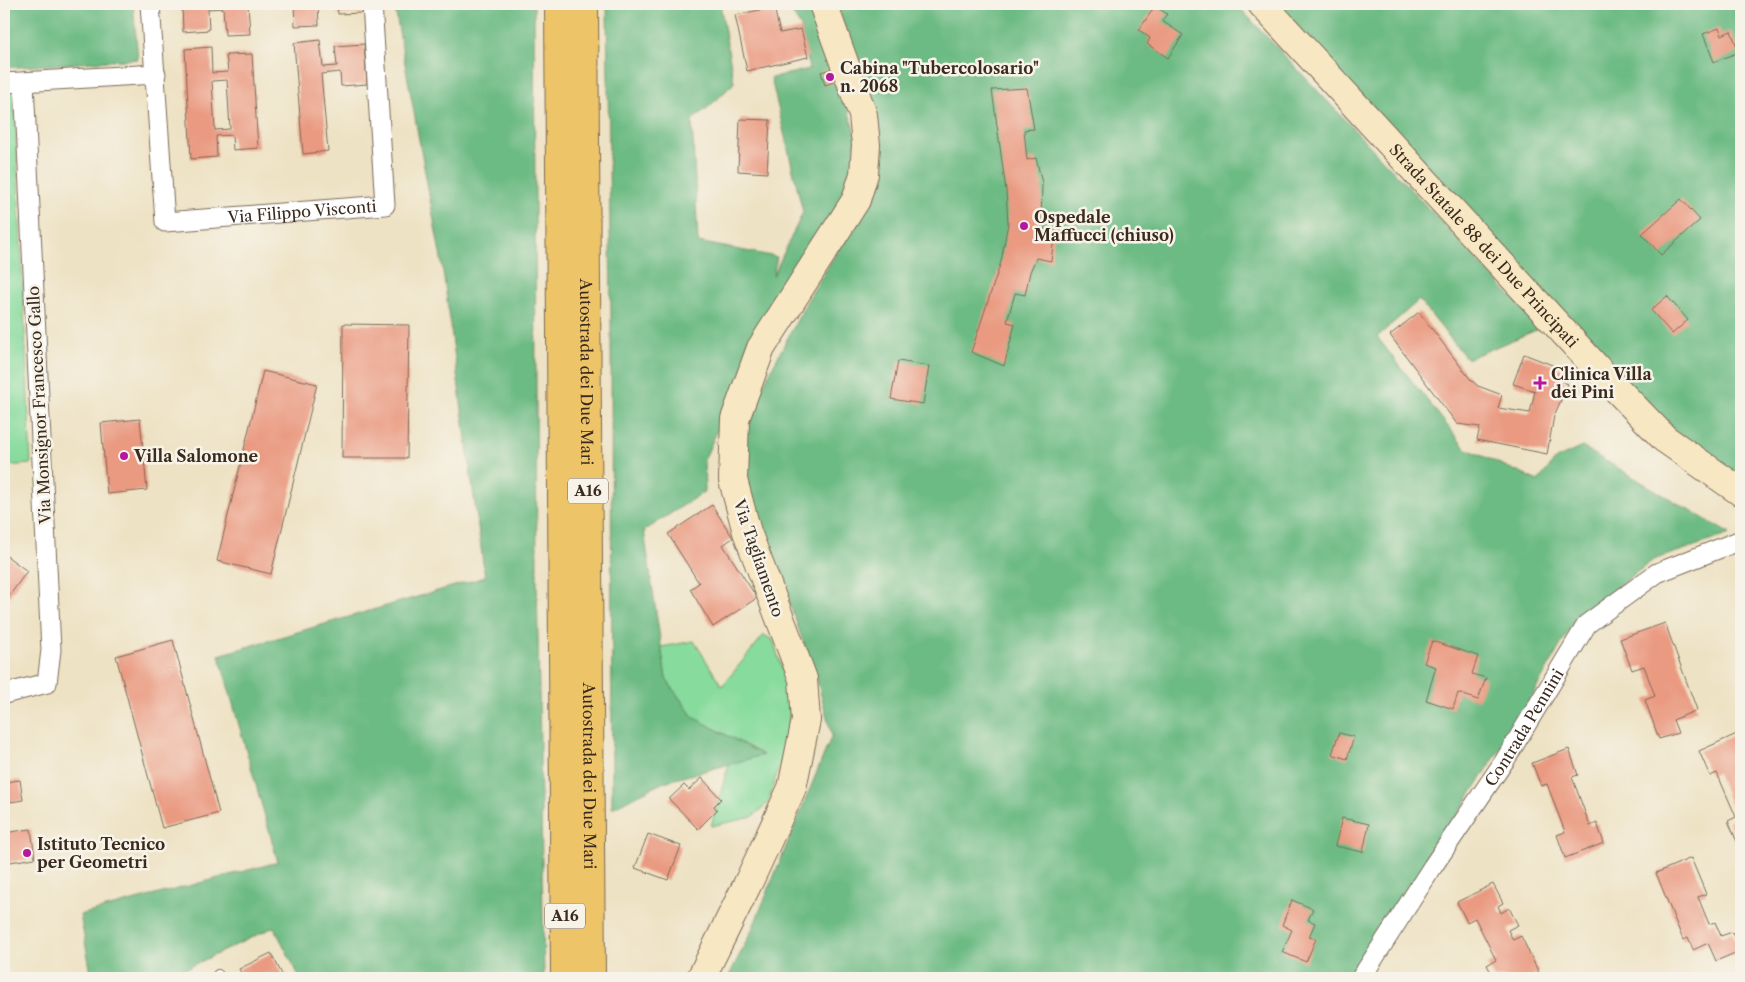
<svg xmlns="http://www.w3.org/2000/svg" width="1745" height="982" font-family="'Libre Caslon Text',serif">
  <rect width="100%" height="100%" fill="#f7f3e8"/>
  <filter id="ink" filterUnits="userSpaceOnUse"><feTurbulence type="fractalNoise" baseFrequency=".02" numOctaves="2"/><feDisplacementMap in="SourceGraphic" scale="10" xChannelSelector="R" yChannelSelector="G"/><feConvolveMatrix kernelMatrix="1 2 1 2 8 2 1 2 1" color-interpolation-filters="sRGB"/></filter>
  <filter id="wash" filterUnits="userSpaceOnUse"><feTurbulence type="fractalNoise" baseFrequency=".0096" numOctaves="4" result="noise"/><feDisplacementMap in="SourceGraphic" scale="20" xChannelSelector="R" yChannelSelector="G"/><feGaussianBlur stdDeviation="1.12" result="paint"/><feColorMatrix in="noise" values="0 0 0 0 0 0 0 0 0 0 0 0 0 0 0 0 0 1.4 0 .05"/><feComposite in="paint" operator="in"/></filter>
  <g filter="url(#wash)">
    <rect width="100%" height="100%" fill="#eee2c4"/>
    <!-- green -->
    <path fill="#87db9d" stroke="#61825e" d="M 14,91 L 31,464 L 4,466 L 4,92 Z
      M 764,635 L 773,640 L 791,698 L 787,741 L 768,803 L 752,817 L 711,826 L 729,764 L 762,754 L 693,717 L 666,679 L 661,647 L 694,641 L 722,686 Z"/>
    <!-- forest -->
    <path fill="#6dbb84" stroke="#547251" d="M 4,4 L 133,4 L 138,59 L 4,68 Z
      M 394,4 L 534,4 L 537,578 L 544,978 L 300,978 L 274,927 L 166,978 L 92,978 L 80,915 L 278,862 L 219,655 L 485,577 L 442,264 Z
      M 607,4 L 720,4 L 734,83 L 712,104 L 692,120 L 698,242 L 777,257 L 773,276 L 803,212 L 771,78 L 809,69 L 801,27 L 786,4 L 811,4 L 842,88 L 856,137 L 850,185 L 770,314 L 704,460 L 705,491 L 644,531 L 666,679 L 693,717 L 763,755 L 664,782 L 612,808 L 611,314 Z
      M 837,4 L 1236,4 L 1541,328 L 1467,359 L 1419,300 L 1377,337 L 1465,448 L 1538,481 L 1556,459 L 1582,447 L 1730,534 L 1653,560 L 1575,619 L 1520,718 L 1361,965 L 1354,978 L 728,978 L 751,932 L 832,735 L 816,677 L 744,478 L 744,427 L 760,391 L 807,301 L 870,198 L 876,182 L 874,111 Z
      M 1269,4 L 1741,4 L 1741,479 L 1668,427 Z"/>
    <g id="blocks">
      <!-- building -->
      <path fill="#ea9a81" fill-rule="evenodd" d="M 182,4 L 248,4 L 250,34 L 225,35 L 223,8 L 208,9 L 209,30 L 183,32 Z
        M 294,4 L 318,4 L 319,25 L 295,26 Z
        M 337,4 L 362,4 L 363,13 L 338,14 Z
        M 1155,6 L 1167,14 L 1162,21 L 1183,35 L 1168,58 L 1147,44 L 1150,38 L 1139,30 Z
        M 774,7 L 780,33 L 801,29 L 808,57 L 747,71 L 735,15 Z
        M 1719,28 L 1722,35 L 1731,31 L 1739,52 L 1714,62 L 1703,34 Z
        M 320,40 L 323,67 L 337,66 L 335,46 L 364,44 L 367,84 L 341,86 L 340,72 L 321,74 L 328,151 L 303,154 L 294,43 Z
        M 211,47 L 212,73 L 228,72 L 226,55 L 252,54 L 258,148 L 233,150 L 232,135 L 216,136 L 217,157 L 191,159 L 185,49 ZM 227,80 L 230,129 L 215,130 L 212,81 Z
        M 834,68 L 838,81 L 825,85 L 821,72 Z
        M 1027,88 L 1034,129 L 1024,130 L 1027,160 L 1036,158 L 1042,183 L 1041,229 L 1055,230 L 1051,261 L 1036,258 L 1030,272 L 1025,295 L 1015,293 L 1007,322 L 1015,324 L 1004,366 L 971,352 L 1001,262 L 1008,223 L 1006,190 L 992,90 Z
        M 740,119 L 770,120 L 767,173 L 738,171 Z
        M 1681,199 L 1700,220 L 1661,255 L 1642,234 Z
        M 1667,296 L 1688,320 L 1672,334 L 1651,310 Z
        M 1419,312 L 1471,380 L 1478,386 L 1502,395 L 1498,408 L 1530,413 L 1535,391 L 1513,384 L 1524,354 L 1565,370 L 1563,382 L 1568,384 L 1554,416 L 1547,454 L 1477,440 L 1480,427 L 1457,424 L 1390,335 Z
        M 343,324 L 409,325 L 407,458 L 342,458 Z
        M 898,361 L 929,366 L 923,404 L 891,399 Z
        M 263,371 L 317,384 L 271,574 L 217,561 Z
        M 140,419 L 147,490 L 107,494 L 101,423 Z
        M 712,505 L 733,538 L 723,545 L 757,598 L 713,627 L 690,589 L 699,583 L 668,534 Z
        M 4,554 L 27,571 L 5,602 L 4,601 Z
        M 1741,594 L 1741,609 L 1737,596 Z
        M 1665,623 L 1697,710 L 1673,720 L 1678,733 L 1659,739 L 1645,700 L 1655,696 L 1644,666 L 1632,670 L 1620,639 Z
        M 173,640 L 219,813 L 162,828 L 116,656 Z
        M 1432,641 L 1478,656 L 1472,674 L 1486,678 L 1478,700 L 1458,693 L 1453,709 L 1426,700 L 1436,667 L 1424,663 Z
        M 1339,733 L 1354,737 L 1347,759 L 1332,754 Z
        M 1739,733 L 1741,738 L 1741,851 L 1728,821 L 1736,817 L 1717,773 L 1710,776 L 1699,751 Z
        M 1569,749 L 1578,775 L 1572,777 L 1590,826 L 1597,823 L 1604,843 L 1565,858 L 1557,835 L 1565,832 L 1547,784 L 1541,786 L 1532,763 Z
        M 702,778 L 721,799 L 714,806 L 717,810 L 698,829 L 669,799 L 684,785 L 689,790 Z
        M 20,780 L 23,800 L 4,803 L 4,782 Z
        M 1342,818 L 1369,824 L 1363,852 L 1335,846 Z
        M 31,829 L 35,858 L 4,863 L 4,833 Z
        M 648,834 L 681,846 L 668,880 L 635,868 Z
        M 1691,858 L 1706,894 L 1698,897 L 1709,924 L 1715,922 L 1721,936 L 1732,932 L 1740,951 L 1716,961 L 1708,943 L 1693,950 L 1688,938 L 1683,940 L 1656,873 Z
        M 1493,884 L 1503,903 L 1498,906 L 1501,913 L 1509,908 L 1518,925 L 1508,930 L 1513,940 L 1521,936 L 1539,973 L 1528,978 L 1494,978 L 1487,965 L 1496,960 L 1475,918 L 1467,922 L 1457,902 Z
        M 1292,900 L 1313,909 L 1308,920 L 1315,923 L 1309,937 L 1316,939 L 1306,962 L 1282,952 L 1292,930 L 1282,925 Z
        M 271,953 L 284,978 L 244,978 L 239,969 Z"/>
    </g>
  </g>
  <g filter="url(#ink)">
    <use href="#blocks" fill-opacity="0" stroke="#7a6a58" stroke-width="1"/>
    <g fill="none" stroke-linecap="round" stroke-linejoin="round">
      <!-- lane casing -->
      <g stroke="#7a6a58" stroke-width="12">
        <path id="lane" d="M 218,975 L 219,978"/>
      </g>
      <!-- street casing -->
      <g stroke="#7a6a58" stroke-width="21">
        <g id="street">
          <path id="s1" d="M 150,4 L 165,222 L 385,205 L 372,4"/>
          <path d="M 4,83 L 156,74"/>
          <path d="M 4,694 L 47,683 L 51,650 L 24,82"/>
          <path id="s2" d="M 1361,978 L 1433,866 L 1505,760 L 1587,624 L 1657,573 L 1741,540"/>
        </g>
      </g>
      <!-- secondary casing -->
      <g stroke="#7a6a58" stroke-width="30">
        <g id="secondary">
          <path id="s3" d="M 1262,4 L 1605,377 L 1665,439 L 1741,492"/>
          <path d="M 701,978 L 749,881 L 792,788 L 806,720 L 803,679 L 747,532 L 733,480 L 735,419 L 761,348 L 856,200 L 864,174 L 866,145 L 863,115 L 823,4"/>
        </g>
      </g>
      <!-- highway casing -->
      <g stroke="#7a6a58" stroke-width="30">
        <g id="highway">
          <path d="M 559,4 L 565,978"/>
          <path id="s4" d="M 584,4 L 591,978"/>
        </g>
      </g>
      <!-- lane -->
      <use href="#lane" stroke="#fff" stroke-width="10"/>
      <!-- street -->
      <use href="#street" stroke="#fff" stroke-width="19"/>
      <!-- secondary -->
      <use href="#secondary" stroke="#f8e7c3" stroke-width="28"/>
      <!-- highway -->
      <use href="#highway" stroke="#eec469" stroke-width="28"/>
    </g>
  </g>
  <!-- markers -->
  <g fill="#b5179e" stroke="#f7f3e8" stroke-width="2">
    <circle cx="830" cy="77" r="5"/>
    <circle cx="1024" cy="226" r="5"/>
    <path d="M1537.5 375.5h5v5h5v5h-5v5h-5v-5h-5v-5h5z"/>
    <circle cx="124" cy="456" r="5"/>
    <circle cx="27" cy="853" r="5"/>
  </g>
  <g text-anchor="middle" stroke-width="5" stroke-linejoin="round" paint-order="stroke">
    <!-- shield labels -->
    <g fill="#f7f3e8" stroke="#73665b" stroke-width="1">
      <rect x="568" y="478.5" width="40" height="25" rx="4"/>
      <rect x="545" y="903.5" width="40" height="25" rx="4"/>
    </g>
    <g font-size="15" font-weight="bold" fill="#3b2a1e">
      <text x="588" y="496">A16</text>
      <text x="565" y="921">A16</text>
    </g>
    <!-- poi labels -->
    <g font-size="16" font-weight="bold" fill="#3b2a1e" stroke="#f7f3e8" text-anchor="start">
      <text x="840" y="74">Cabina "Tubercolosario"<tspan x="840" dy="18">n. 2068</tspan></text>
      <text x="1034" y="223">Ospedale<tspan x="1034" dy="18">Maffucci (chiuso)</tspan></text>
      <text x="1551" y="380">Clinica Villa<tspan x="1551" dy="18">dei Pini</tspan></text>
      <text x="134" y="462">Villa Salomone</text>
      <text x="37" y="850">Istituto Tecnico<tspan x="37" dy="18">per Geometri</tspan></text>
    </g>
    <!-- street labels -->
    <g font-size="16" fill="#3b2a1e" stroke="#f7f3e8">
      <text dy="6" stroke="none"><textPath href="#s1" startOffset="356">Via Filippo Visconti</textPath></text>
      <text dy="6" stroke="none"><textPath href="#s3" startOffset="328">Strada Statale 88 dei Due Principati</textPath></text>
      <text dy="6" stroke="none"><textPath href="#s4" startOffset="368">Autostrada dei Due Mari</textPath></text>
      <text transform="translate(39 405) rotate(-93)" y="6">Via Monsignor Francesco Gallo</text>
      <text transform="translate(759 558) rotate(71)" y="6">Via Tagliamento</text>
      <text dy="6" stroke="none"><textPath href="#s2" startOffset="299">Contrada Pennini</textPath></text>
      <text dy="6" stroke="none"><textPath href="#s4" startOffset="772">Autostrada dei Due Mari</textPath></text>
    </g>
  </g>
  <!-- margin -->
  <rect width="1745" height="982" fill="none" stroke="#f7f3e8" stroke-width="20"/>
</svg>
